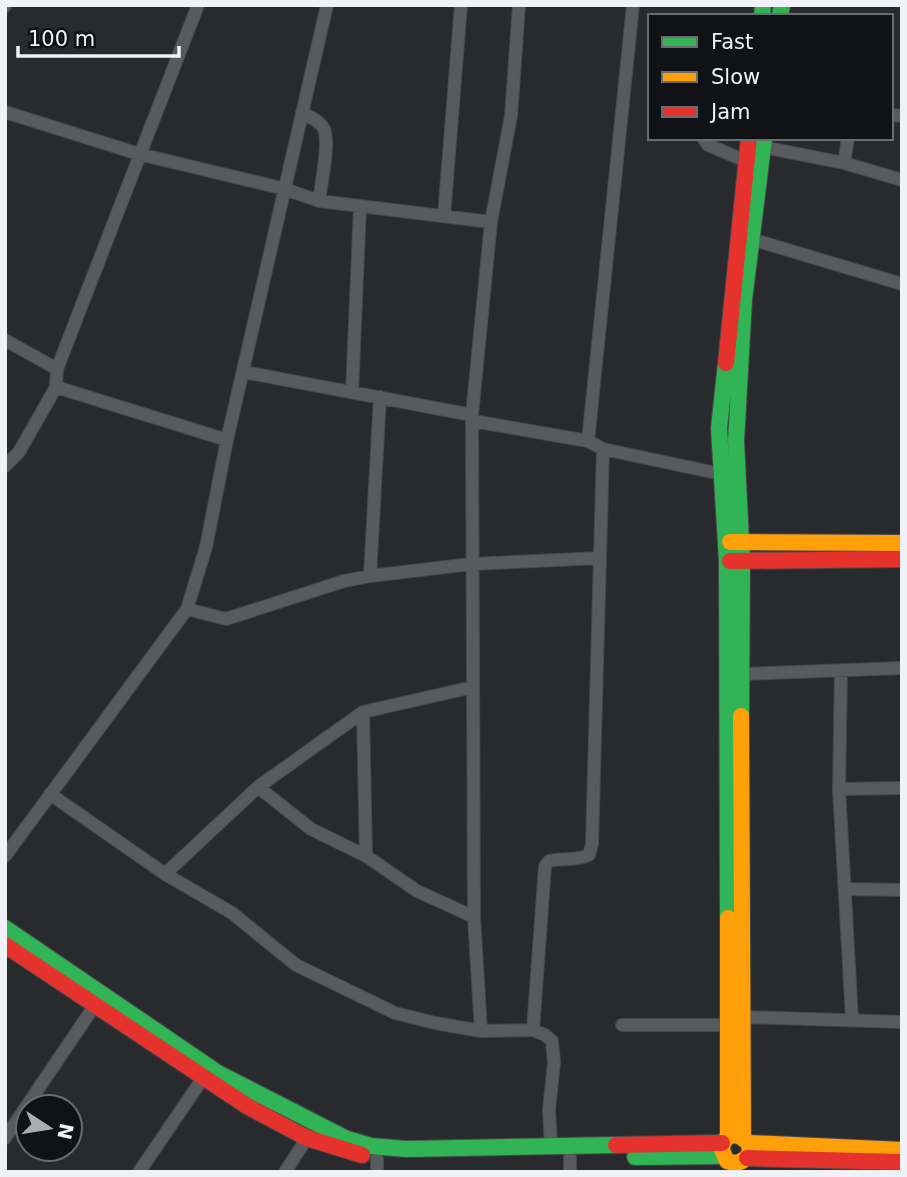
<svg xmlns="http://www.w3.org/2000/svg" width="907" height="1177" font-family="'DejaVu Sans',sans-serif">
  <rect width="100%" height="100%" fill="#292a2e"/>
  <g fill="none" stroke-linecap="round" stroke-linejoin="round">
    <!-- street casing -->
    <g stroke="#47484b" stroke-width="14">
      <path id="street" d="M 5,6 L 5,5
        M 5,112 L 139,154 L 285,189 L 319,201 L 491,222
        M 302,112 C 310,117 320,121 324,129 C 330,144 321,184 319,201
        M 891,115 L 902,116
        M 703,138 L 708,145 L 746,161
        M 763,147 L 844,163 L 902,180
        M 844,163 L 848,138
        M 444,216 L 461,5
        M 751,239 L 902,284
        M 5,340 L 57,369
        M 244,372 L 472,415
        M 56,387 L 227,440
        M 352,392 L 360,207
        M 473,421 L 588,441 L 603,449 L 721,474
        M 588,441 L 633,5
        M 5,466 L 19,452 L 56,387 L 57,369 L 198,5
        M 370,576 L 380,397
        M 187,609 L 226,619 L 344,581 L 370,576 L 471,564 L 600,558
        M 841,670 L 839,789 L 852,1019
        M 741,674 L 902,668
        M 363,712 L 366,856
        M 258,787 L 311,829 L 366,856 L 417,891 L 474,917
        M 839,789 L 902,788
        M 50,794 L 165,874 L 232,913 L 296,965 L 395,1013 L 435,1023 L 481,1031 L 533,1030 L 545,1035 L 552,1041 L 554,1062 L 549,1110 L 551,1146
        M 5,856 L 187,609 L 206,547 L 227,440 L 327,5
        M 165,874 L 258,787 L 363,712 L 473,687
        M 846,889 L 902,890
        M 744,1017 L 902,1022
        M 622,1025 L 726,1025
        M 533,1030 L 545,866 L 549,861 C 562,858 577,861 589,855 L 592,844 L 603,449
        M 481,1031 L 474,917 L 472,415 L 491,222 L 511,116 L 519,5
        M 5,1138 L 95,1005
        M 570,1157 L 570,1172
        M 377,1159 L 377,1172
        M 139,1172 L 203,1078
        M 285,1172 L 307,1138"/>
    </g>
    <!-- fast casing -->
    <g stroke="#47484b" stroke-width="18">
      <path id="fast" d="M 762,16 L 763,5
        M 780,16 L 782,5
        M 726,363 L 719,428 L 727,561 L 728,918
        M 741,716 L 742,560 L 736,441 L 744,300 L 764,138
        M 5,928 L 218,1073 L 347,1139 L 371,1146 L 406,1149 L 616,1145
        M 635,1157 L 723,1156"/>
    </g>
    <!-- slow casing -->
    <g stroke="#47484b" stroke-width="18">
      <path id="slow" d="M 730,542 L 902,543
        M 741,716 L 743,1137
        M 728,918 L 728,1136 C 720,1146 721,1150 727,1161 C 737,1165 744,1162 750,1153 L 749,1143 L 738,1135 L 728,1136
        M 749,1143 L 902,1150"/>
    </g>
    <!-- jam casing -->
    <g stroke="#47484b" stroke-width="18">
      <path id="jam" d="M 726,363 L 749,138
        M 730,561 L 902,559
        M 5,945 L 247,1106 L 307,1138 L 362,1155
        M 616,1145 L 722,1143
        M 747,1158 L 902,1162"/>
    </g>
    <!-- street -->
    <use href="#street" stroke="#595a5e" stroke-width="12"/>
    <!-- fast -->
    <use href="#fast" stroke="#30b455" stroke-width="16"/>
    <!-- slow -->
    <use href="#slow" stroke="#ff9f0a" stroke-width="16"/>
    <!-- jam -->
    <use href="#jam" stroke="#e5322d" stroke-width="16"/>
  </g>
  <!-- border -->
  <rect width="907" height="1177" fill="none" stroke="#f1f2f7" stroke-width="14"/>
  <!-- legend -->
  <rect x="648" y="14" width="245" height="126" fill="#111215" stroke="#6b6c6f" stroke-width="2"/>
  <rect x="662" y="37" width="35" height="10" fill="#30b455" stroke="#6b6c6f" stroke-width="2"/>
  <text x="711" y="49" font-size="21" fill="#f1f2f7">Fast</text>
  <rect x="662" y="72" width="35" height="10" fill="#ff9f0a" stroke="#6b6c6f" stroke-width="2"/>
  <text x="711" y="84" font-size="21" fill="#f1f2f7">Slow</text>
  <rect x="662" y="107" width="35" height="10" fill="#e5322d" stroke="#6b6c6f" stroke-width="2"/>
  <text x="711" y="119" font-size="21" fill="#f1f2f7">Jam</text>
  <!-- north arrow -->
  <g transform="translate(49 1128) rotate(102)"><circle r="33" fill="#111215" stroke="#6b6c6f" stroke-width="2"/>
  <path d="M0-5L12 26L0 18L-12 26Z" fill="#abacb1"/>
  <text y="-10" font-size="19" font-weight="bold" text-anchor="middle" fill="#f1f2f7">N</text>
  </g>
  <!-- scale -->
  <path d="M18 46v10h161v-10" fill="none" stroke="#f1f2f7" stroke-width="3.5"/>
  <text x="28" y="46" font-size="21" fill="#f1f2f7" stroke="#111215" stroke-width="5" paint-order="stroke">100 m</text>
</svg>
